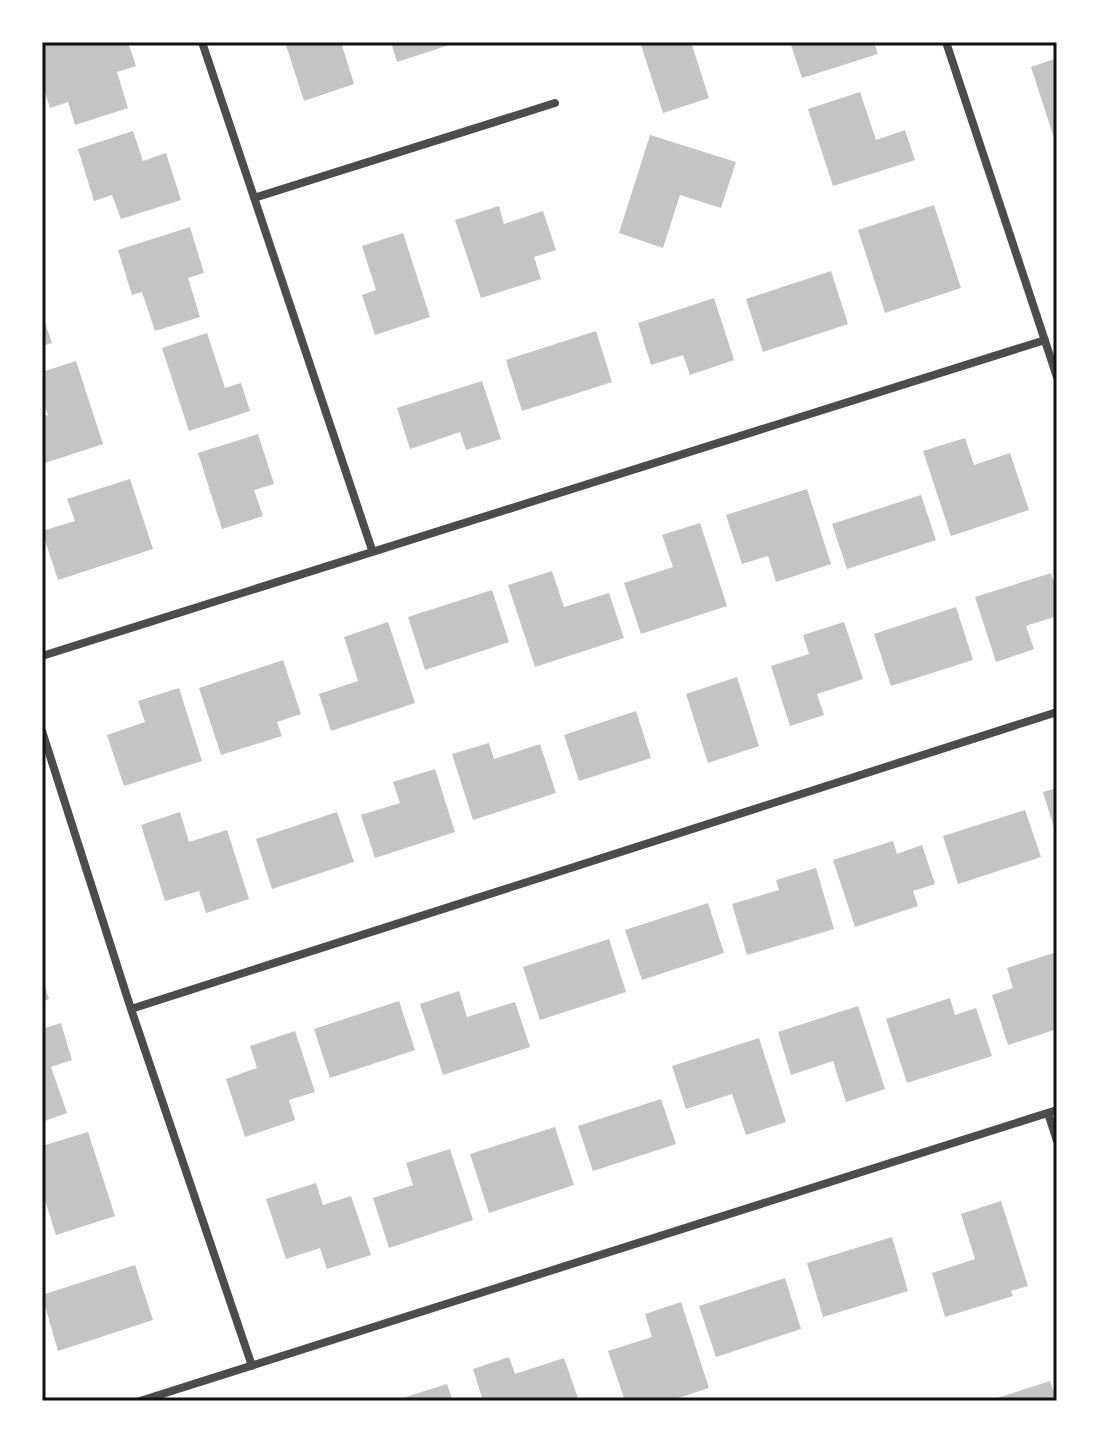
<svg xmlns="http://www.w3.org/2000/svg" width="1099" height="1443" font-family="'PT Sans',sans-serif">
  <rect width="100%" height="100%" fill="#fff"/>
  <!-- building -->
  <path fill="#c4c4c4" d="M 56,42 L 128,42 L 136,66 L 117,72 L 128,108 L 75,125 L 68,102 L 50,108 L 42,83 L 42,47 Z
    M 285,42 L 341,42 L 354,84 L 304,101 Z
    M 391,42 L 445,42 L 446,46 L 397,62 Z
    M 640,42 L 691,42 L 709,98 L 663,113 Z
    M 790,42 L 874,42 L 878,54 L 802,78 Z
    M 1057,58 L 1057,143 L 1056,144 L 1031,67 Z
    M 860,92 L 876,140 L 905,130 L 915,160 L 833,186 L 808,109 Z
    M 133,131 L 143,161 L 166,153 L 181,200 L 121,219 L 112,195 L 94,201 L 78,149 Z
    M 650,135 L 736,162 L 721,208 L 680,195 L 663,248 L 619,233 Z
    M 934,205 L 961,288 L 885,313 L 858,230 Z
    M 499,206 L 504,224 L 543,211 L 556,250 L 534,257 L 541,279 L 481,298 L 455,220 Z
    M 190,227 L 204,273 L 188,278 L 200,317 L 155,331 L 142,292 L 132,295 L 118,250 Z
    M 403,233 L 430,317 L 375,335 L 362,295 L 376,290 L 362,246 Z
    M 831,271 L 848,324 L 763,352 L 746,299 Z
    M 714,298 L 734,360 L 690,375 L 683,355 L 651,365 L 638,323 Z
    M 42,314 L 52,343 L 42,346 Z
    M 596,331 L 612,382 L 522,411 L 506,360 Z
    M 207,333 L 225,388 L 241,383 L 250,411 L 189,431 L 162,348 Z
    M 76,361 L 103,444 L 42,464 L 42,417 L 48,415 L 42,397 L 42,372 Z
    M 482,381 L 501,439 L 466,450 L 460,432 L 410,449 L 397,408 Z
    M 258,434 L 274,484 L 254,490 L 263,516 L 222,529 L 198,453 Z
    M 965,438 L 974,465 L 1010,453 L 1029,510 L 951,536 L 923,451 Z
    M 130,479 L 153,549 L 58,580 L 42,531 L 75,521 L 67,499 Z
    M 807,489 L 831,564 L 776,582 L 768,556 L 742,564 L 726,515 Z
    M 921,495 L 936,540 L 847,569 L 832,524 Z
    M 700,523 L 727,606 L 641,634 L 624,583 L 673,567 L 662,535 Z
    M 552,571 L 564,607 L 609,593 L 624,638 L 535,667 L 508,585 Z
    M 1051,573 L 1057,592 L 1057,616 L 1026,626 L 1034,649 L 996,662 L 975,597 Z
    M 492,590 L 509,642 L 425,670 L 408,617 Z
    M 956,607 L 973,660 L 891,686 L 874,634 Z
    M 388,622 L 415,703 L 331,731 L 319,694 L 358,681 L 344,637 Z
    M 844,622 L 863,679 L 817,694 L 824,715 L 790,726 L 771,666 L 809,654 L 803,635 Z
    M 283,660 L 301,714 L 277,722 L 282,736 L 221,755 L 199,688 Z
    M 737,677 L 759,746 L 708,763 L 686,694 Z
    M 179,688 L 202,761 L 124,786 L 107,735 L 145,722 L 138,701 Z
    M 636,711 L 651,758 L 579,781 L 564,735 Z
    M 489,743 L 494,759 L 540,744 L 556,793 L 473,820 L 452,754 Z
    M 435,769 L 455,832 L 375,858 L 361,815 L 400,803 L 393,782 Z
    M 1057,788 L 1057,834 L 1056,834 L 1043,792 Z
    M 1025,810 L 1041,857 L 958,884 L 943,836 Z
    M 180,812 L 189,842 L 227,830 L 249,899 L 206,913 L 199,891 L 165,901 L 141,825 Z
    M 337,812 L 354,862 L 272,889 L 256,839 Z
    M 893,841 L 897,854 L 922,845 L 935,884 L 913,891 L 918,906 L 855,927 L 833,860 Z
    M 816,868 L 834,929 L 747,955 L 732,904 L 779,890 L 776,880 Z
    M 708,903 L 724,953 L 642,980 L 625,930 Z
    M 609,939 L 626,992 L 540,1020 L 523,967 Z
    M 1057,952 L 1057,1029 L 1008,1045 L 992,995 L 1013,988 L 1007,968 Z
    M 42,978 L 49,999 L 42,1002 Z
    M 459,991 L 467,1017 L 515,1002 L 530,1047 L 443,1075 L 420,1004 Z
    M 950,998 L 955,1015 L 976,1008 L 992,1056 L 907,1083 L 886,1019 Z
    M 399,1001 L 415,1050 L 330,1078 L 314,1029 Z
    M 858,1006 L 885,1089 L 846,1102 L 833,1061 L 791,1075 L 778,1032 Z
    M 61,1023 L 72,1060 L 51,1067 L 67,1113 L 42,1122 L 42,1029 Z
    M 295,1031 L 315,1092 L 289,1100 L 295,1120 L 245,1137 L 226,1079 L 257,1068 L 250,1046 Z
    M 759,1038 L 786,1122 L 746,1135 L 732,1094 L 686,1109 L 672,1066 Z
    M 661,1099 L 676,1144 L 593,1171 L 578,1126 Z
    M 555,1127 L 574,1185 L 489,1213 L 470,1154 Z
    M 88,1132 L 115,1216 L 56,1235 L 42,1191 L 42,1146 Z
    M 450,1149 L 473,1220 L 389,1248 L 373,1198 L 413,1185 L 406,1163 Z
    M 316,1183 L 323,1205 L 351,1196 L 371,1255 L 327,1269 L 320,1248 L 286,1259 L 266,1199 Z
    M 1001,1201 L 1028,1286 L 1011,1291 L 1013,1296 L 945,1317 L 932,1273 L 975,1259 L 961,1214 Z
    M 892,1237 L 908,1291 L 823,1317 L 807,1263 Z
    M 135,1265 L 153,1320 L 58,1351 L 42,1295 Z
    M 785,1278 L 801,1329 L 716,1357 L 699,1306 Z
    M 681,1302 L 709,1388 L 669,1401 L 625,1401 L 608,1351 L 652,1337 L 645,1314 Z
    M 509,1357 L 515,1374 L 564,1358 L 579,1401 L 483,1401 L 473,1369 Z
    M 1050,1381 L 1057,1401 L 998,1401 L 997,1398 Z
    M 447,1384 L 453,1401 L 397,1401 L 396,1400 Z"/>
  <g fill="none" stroke-linecap="round" stroke-linejoin="round">
    <!-- minor -->
    <path stroke="#4c4c4c" stroke-width="8" d="M 202,42 L 372,550
      M 946,42 L 1057,377
      M 254,198 L 555,103
      M 42,656 L 1045,340
      M 42,731 L 131,1009 L 252,1366
      M 131,1009 L 1057,712
      M 1048,1113 L 1057,1141
      M 140,1401 L 1057,1110"/>
  </g>
  <!-- border -->
  <rect width="1099" height="1443" fill="none" stroke="#ffffff" stroke-width="88"/>
  <rect x="44" y="44" width="1011" height="1355" fill="none" stroke="#111" stroke-width="3"/>
</svg>
